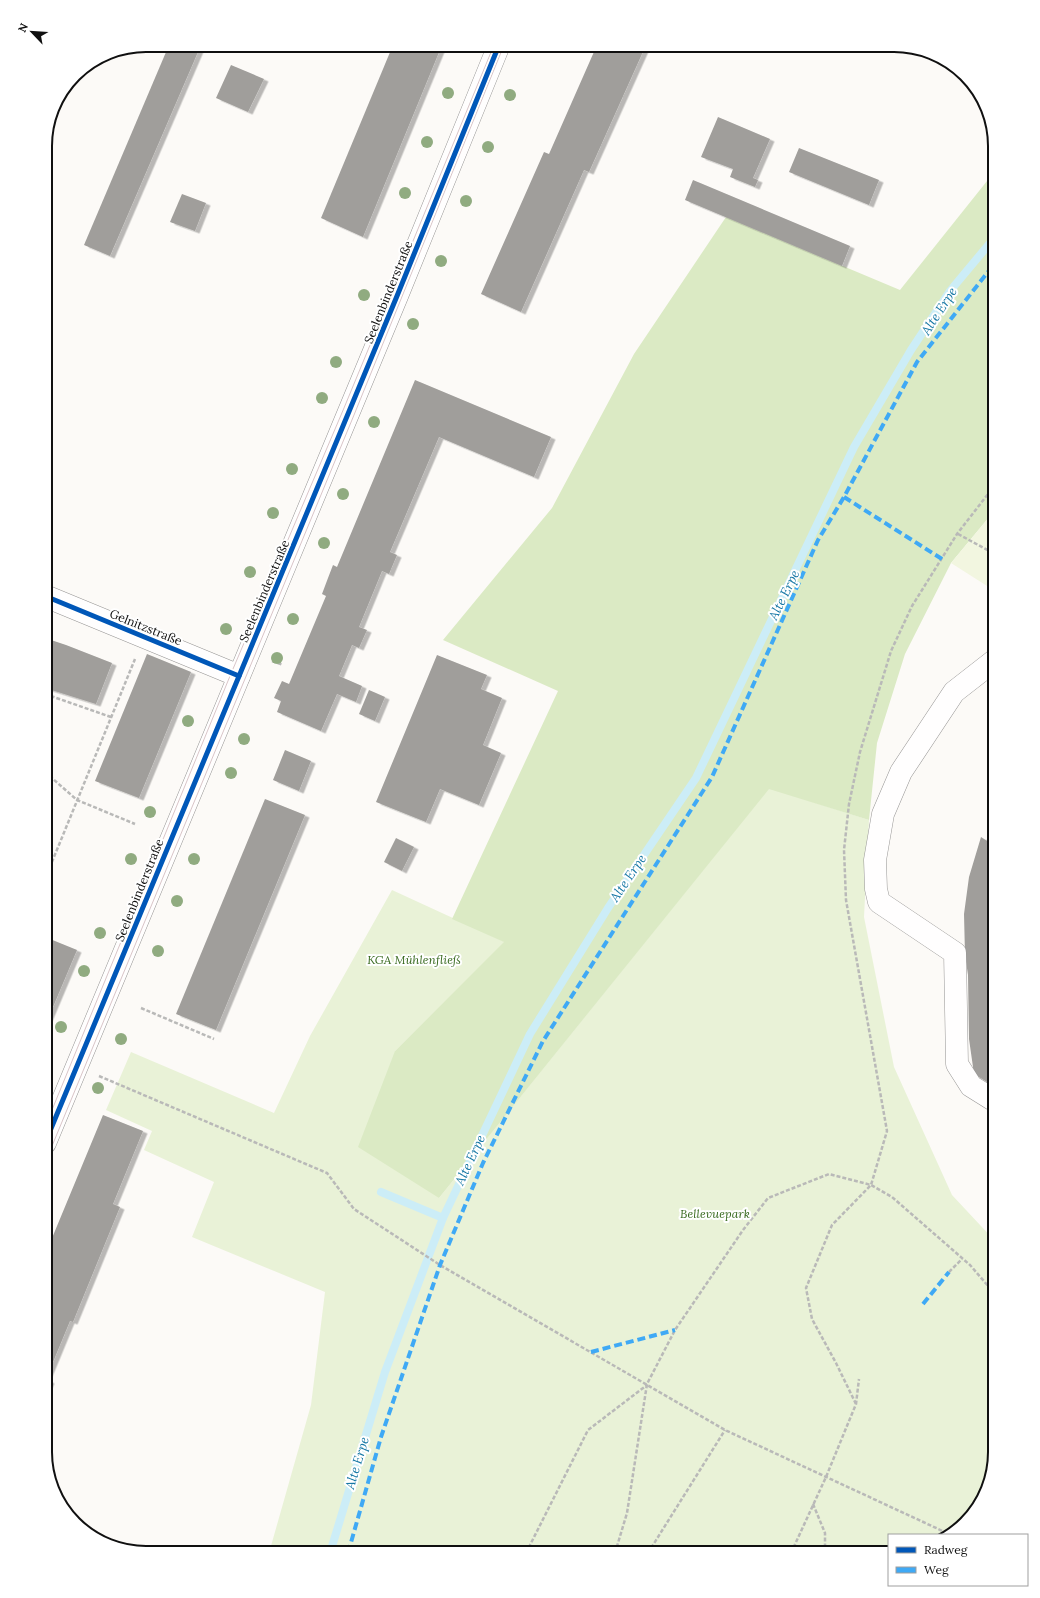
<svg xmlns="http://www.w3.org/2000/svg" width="1040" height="1598" font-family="Lora,serif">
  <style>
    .green { fill: #e9f2d7 }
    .forest { fill: #dbeac4 }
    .pitch { fill: #f2f6e0 }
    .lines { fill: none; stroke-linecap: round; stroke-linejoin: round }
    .stream { stroke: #ccedf7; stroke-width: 8 }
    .building { fill: #a09e9b; filter: url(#shadow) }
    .minor-casing { stroke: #969594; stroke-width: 23 }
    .path { stroke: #b9b9b8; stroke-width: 2.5; stroke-dasharray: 4 2; stroke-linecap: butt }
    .minor { stroke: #fffefe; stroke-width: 22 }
    .tram { stroke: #d9c5c8; stroke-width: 1 }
    .quiet { stroke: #3fa9f5; stroke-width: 4; stroke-dasharray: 8 4; stroke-linecap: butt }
    .cycleway-casing { stroke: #fff; stroke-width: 8 }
    .cycleway { stroke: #0057b8; stroke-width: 5 }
    .tree { fill: #90ab80 }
    .labels { text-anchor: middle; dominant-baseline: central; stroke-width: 4; stroke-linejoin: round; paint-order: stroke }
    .street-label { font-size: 12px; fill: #101010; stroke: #fff }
    .park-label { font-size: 12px; font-style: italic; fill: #386a1f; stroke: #fff }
    .water-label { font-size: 13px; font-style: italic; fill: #1778a5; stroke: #fff }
    .rim { fill: none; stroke: #101010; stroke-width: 2 }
  </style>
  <defs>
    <filter id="shadow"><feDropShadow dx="4.5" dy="2.5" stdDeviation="0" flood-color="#0004"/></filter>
  </defs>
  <rect width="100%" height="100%" fill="#fcfaf7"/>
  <!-- green -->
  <path class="green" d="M769,788L869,820L864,917L894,1067L952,1195L995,1241V1453L978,1508L948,1535H889V1553H269L311,1405L325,1292L192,1237L214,1182L144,1150L152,1131L106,1110L131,1052L274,1113L310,1036L392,890L505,942L395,1051L439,1198Z"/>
  <!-- forest -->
  <path class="forest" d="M995,171V510L951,563L905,654L877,743L869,820L769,789L439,1198L358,1147L395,1051L504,942L452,919L558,691L443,640L552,508L634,354L726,217L900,290Z"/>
  <!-- pitch -->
  <path class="pitch" d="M995,510V591L951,563Z"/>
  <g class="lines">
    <!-- stream -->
    <g class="stream">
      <path d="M381,1192L443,1218"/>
      <path d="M330,1553L385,1372L443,1218L530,1034L608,908L696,778L854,447L911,350L950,291L995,237"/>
    </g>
  </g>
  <!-- building -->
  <g class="building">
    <path d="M169,45H201L110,256L84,245Z"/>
    <path d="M393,45H442L363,237L321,218Z"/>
    <path d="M597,45H646L589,172L584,170L521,312L481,294L544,152L549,154Z"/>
    <path d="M231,65L264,79L248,112L216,98Z"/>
    <path d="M718,117L770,139L753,178L758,180L755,187L730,177L733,169L701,157Z"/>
    <path d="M799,148L879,180L869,205L789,172Z"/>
    <path d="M693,180L850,246L842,266L685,200Z"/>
    <path d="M182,194L206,203L195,231L170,222Z"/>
    <path d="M415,380L551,437L534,477L439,437L390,552L397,555L389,574L382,571L359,627L367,630L359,648L352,645L339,676L362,686L356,702L337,694L321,731L277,712L281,701L274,698L282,681L289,684L326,596L322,594L328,578L333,565L337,567Z"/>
    <path d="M45,638L66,645L112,663L96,704L45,688Z"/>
    <path d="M147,654L191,672L139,798L95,781Z"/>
    <path d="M437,655L487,675L481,689L502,698L483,745L501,753L479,805L440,789L426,822L376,802Z"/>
    <path d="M369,690L385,697L375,721L359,714Z"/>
    <path d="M285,750L311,761L299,791L273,780Z"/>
    <path d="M265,799L305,815L216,1030L176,1014Z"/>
    <path d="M981,837L995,846V1087L974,1074L969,1039L968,975L965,955L964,914L969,877Z"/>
    <path d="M396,838L414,847L402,871L384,862Z"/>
    <path d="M45,937L77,950L45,1026Z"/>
    <path d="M103,1115L143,1131L113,1204L120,1207L73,1322L70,1321L46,1379L50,1381L45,1393V1255Z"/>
  </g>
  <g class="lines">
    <!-- minor casing -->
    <g class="minor-casing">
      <g id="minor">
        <path d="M45,596L239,676"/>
        <path d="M995,1101L971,1086L957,1064L955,953L879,902L876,889L875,860L883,814L901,772L954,692L995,660"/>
        <path d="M45,1143L397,296L499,45"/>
      </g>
    </g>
    <!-- path -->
    <g class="path">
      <path d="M958,534L993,553L995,551"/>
      <path d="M272,661L283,665"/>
      <path d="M45,694L111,717"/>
      <path d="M45,772L77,800L135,824"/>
      <path d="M45,879L135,659"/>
      <path d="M141,1008L214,1039"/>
      <path d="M99,1076L327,1173L354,1209L440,1265L725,1430L949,1534"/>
      <path d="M949,1272L962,1259"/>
      <path d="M856,1404L836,1363L812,1319L806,1288L832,1225L871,1185L887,1131L846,900L844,850L849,804L860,752L891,651L912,606L957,534L995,485"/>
      <path d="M813,1504L825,1533V1553"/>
      <path d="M526,1553L588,1430L647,1385"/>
      <path d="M615,1553L627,1513L647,1384L675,1330L743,1230L768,1198L829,1174L871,1185L892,1197L970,1265L995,1294"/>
      <path d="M648,1553L725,1430"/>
      <path d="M791,1553L826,1477L856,1404L859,1379"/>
    </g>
    <!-- minor -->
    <use href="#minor" class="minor"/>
    <!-- tram -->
    <g class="tram">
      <path d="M45,1127L230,676L344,408L494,45"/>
      <path d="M45,1163L354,415L504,45"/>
    </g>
    <!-- quiet -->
    <g class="quiet">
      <path d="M844,497L942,559"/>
      <path d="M923,1304L949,1272"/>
      <path d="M591,1352L675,1330"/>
      <path d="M348,1553L381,1437L440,1265L483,1163L543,1041L712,777L818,540L844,497L917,362L995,263"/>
    </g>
    <!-- cycleway casing -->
    <g class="cycleway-casing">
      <g id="cycleway">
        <path d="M45,596L239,676"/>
        <path d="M45,1143L397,296L499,45"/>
      </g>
    </g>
    <!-- cycleway -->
    <use href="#cycleway" class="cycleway"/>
  </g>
  <!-- trees -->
  <g class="tree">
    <circle cx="448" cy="93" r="6"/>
    <circle cx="510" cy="95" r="6"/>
    <circle cx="427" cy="142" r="6"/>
    <circle cx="488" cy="147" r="6"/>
    <circle cx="405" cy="193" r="6"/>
    <circle cx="466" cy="201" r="6"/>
    <circle cx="441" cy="261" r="6"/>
    <circle cx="364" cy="295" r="6"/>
    <circle cx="413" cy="324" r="6"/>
    <circle cx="336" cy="362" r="6"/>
    <circle cx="322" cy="398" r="6"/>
    <circle cx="374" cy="422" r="6"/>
    <circle cx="292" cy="469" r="6"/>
    <circle cx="343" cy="494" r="6"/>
    <circle cx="273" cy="513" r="6"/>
    <circle cx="324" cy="543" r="6"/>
    <circle cx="250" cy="572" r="6"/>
    <circle cx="293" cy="619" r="6"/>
    <circle cx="226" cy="629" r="6"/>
    <circle cx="277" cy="658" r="6"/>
    <circle cx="188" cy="721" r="6"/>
    <circle cx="244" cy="739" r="6"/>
    <circle cx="231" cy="773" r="6"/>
    <circle cx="150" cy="812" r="6"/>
    <circle cx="131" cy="859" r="6"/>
    <circle cx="194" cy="859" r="6"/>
    <circle cx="177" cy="901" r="6"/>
    <circle cx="100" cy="933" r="6"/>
    <circle cx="158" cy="951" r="6"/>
    <circle cx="84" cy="971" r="6"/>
    <circle cx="61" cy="1027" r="6"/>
    <circle cx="121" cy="1039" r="6"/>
    <circle cx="98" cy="1088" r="6"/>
  </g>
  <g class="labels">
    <!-- street labels -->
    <g class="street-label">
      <text transform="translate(388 292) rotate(-68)">Seelenbinderstraße</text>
      <text transform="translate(264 591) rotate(-67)">Seelenbinderstraße</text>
      <text transform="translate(146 627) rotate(22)">Gelnitzstraße</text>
      <text transform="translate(139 890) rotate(-68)">Seelenbinderstraße</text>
    </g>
    <!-- park labels -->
    <g class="park-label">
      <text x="414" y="959">KGA Mühlenfließ</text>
      <text x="715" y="1213">Bellevuepark</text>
    </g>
    <!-- water labels -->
    <g class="water-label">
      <text transform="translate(939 311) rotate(-57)">Alte Erpe</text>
      <text transform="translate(784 595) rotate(-64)">Alte Erpe</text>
      <text transform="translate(628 878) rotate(-56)">Alte Erpe</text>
      <text transform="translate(470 1160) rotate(-65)">Alte Erpe</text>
      <text transform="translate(357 1463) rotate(-73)">Alte Erpe</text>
    </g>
  </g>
  <!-- crop -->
  <path d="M0 0H1040V1598H0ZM146 52H894A94 94 0 0 1 988 146V1452A94 94 0 0 1 894 1546H146A94 94 0 0 1 52 1452V146A94 94 0 0 1 146 52Z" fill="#fff" fill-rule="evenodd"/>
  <path class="rim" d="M146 52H894A94 94 0 0 1 988 146V1452A94 94 0 0 1 894 1546H146A94 94 0 0 1 52 1452V146A94 94 0 0 1 146 52Z"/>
  <!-- legend -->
  <rect x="888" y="1534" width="140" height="52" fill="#ffffff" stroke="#9f9f9f"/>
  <rect x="896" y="1547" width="20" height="6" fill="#0057b8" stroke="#9f9f9f"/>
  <text x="924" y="1554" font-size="12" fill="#101010">Radweg</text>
  <rect x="896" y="1567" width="20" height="6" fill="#3fa9f5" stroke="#9f9f9f"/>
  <text x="924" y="1574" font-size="12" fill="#101010">Weg</text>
  <!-- north arrow -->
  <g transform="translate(32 32) rotate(295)" stroke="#ffffff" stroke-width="3" paint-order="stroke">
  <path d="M0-3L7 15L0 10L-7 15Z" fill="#101010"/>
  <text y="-6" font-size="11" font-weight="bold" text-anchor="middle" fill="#101010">N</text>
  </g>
</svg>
